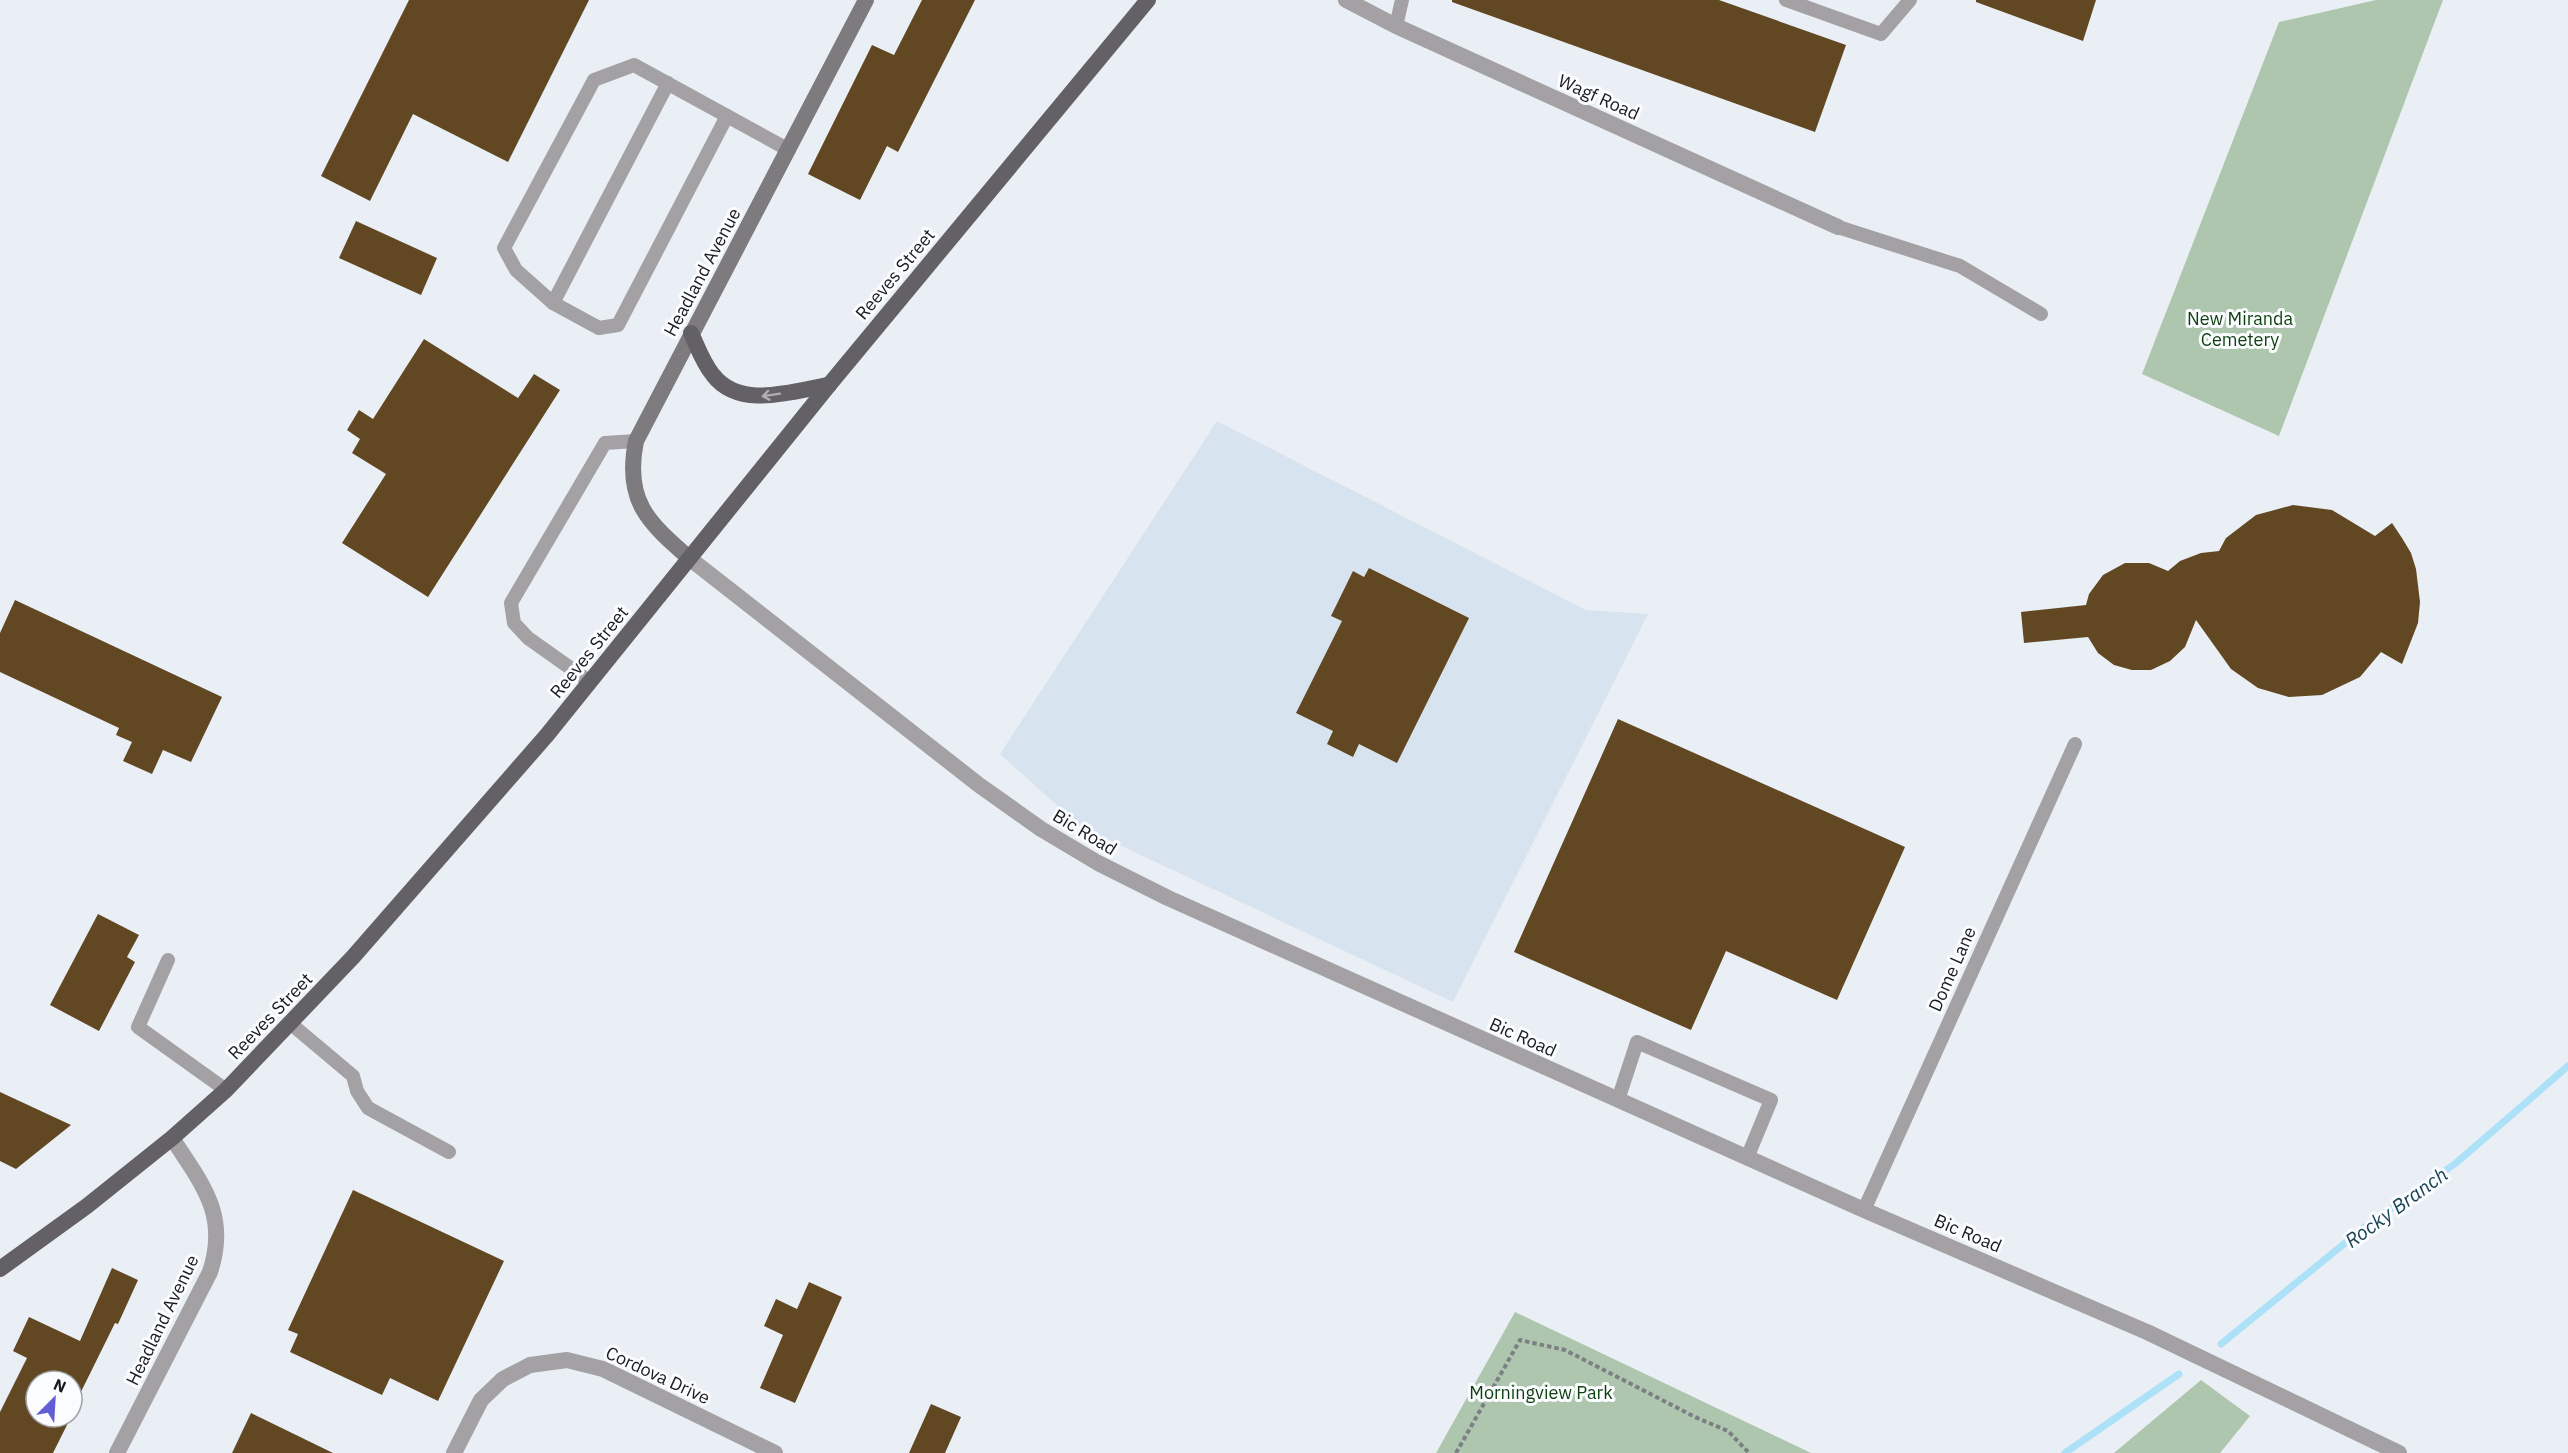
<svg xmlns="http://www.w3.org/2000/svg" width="2568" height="1453" font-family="'IBM Plex Sans',sans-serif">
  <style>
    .built { fill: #d7e3ee }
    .green { fill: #aec6ad }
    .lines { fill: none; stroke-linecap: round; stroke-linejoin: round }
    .stream { stroke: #ace1f8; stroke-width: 7 }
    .building { fill: #614823 }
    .path { stroke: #7c8084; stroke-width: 4; stroke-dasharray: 4.5 3; stroke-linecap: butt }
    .service { stroke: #a3a1a4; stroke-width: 14 }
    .minor { stroke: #a3a1a4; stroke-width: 16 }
    .secondary { stroke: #7e7b7f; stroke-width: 16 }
    .primary { stroke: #646166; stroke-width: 16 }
    .oneway { stroke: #afaeb2 }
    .labels { text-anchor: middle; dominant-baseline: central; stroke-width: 6; stroke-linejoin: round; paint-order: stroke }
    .street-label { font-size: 18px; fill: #191b1d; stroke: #fafcff }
    .park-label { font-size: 18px; fill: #0d3f0e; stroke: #fafcff }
    .water-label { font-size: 20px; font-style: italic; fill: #164253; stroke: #fafcff }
  </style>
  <rect width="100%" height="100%" fill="#eaeff5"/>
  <!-- built -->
  <path class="built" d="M1217,421L1586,610L1648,614L1453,1002L1081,827L1000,754Z"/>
  <!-- green -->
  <g class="green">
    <path d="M2376,0H2443L2279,436L2142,374L2279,22Z"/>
    <path d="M1515,1312L1811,1453H1436Z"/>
    <path d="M2201,1380L2250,1416L2220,1453H2114Z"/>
  </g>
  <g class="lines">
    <!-- stream -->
    <g class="stream">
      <path d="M2221,1344L2366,1226L2456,1163L2568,1066"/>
      <path d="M2065,1453L2179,1374"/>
    </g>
  </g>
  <!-- building -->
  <g class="building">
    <path d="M409,0H589L508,162L413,114L370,201L321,176Z"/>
    <path d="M922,0H975L898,152L887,146L860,200L808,174L872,45L894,55Z"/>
    <path d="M1452,0H1719L1846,45L1815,132L1452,2Z"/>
    <path d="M1976,0H2096L2083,41L1976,2Z"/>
    <path d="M356,221L437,258L421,295L339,258Z"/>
    <path d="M424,339L518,398L534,374L560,390L428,597L342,543L386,474L352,453L360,439L347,430L359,410L373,419Z"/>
    <path d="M2293,505L2332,510L2375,536L2392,523L2402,538L2411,553L2416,569L2420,602L2418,623L2402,664L2381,652L2360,677L2322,695L2289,697L2258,688L2231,669L2196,620L2185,647L2170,661L2151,670H2132L2114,665L2098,653L2088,637L2024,643L2021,612L2086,605L2089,594L2103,575L2125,563H2149L2168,571L2180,561L2201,553L2219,551L2226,538L2256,515Z"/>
    <path d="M1369,568L1469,618L1397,763L1359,744L1353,757L1327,744L1333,731L1296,713L1342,621L1331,616L1353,571L1364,577Z"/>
    <path d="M15,600L222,697L191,762L163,750L152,774L123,761L132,742L116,735L119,728L0,672V633Z"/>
    <path d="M1618,719L1905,847L1837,1000L1726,951L1691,1030L1514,952Z"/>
    <path d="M98,914L139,935L127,957L135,962L99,1031L50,1005Z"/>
    <path d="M0,1092L71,1125L16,1169L0,1161Z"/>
    <path d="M353,1190L504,1261L438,1401L390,1378L382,1395L290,1352L298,1334L288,1330Z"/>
    <path d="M112,1268L138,1280L118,1324L115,1323L72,1410V1381H36V1417H71L53,1453H0V1412L27,1358L13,1351L29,1317L80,1341Z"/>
    <path d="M809,1282L842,1297L795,1403L760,1388L783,1335L764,1326L776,1299L797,1309Z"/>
    <path d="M931,1404L961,1417L945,1453H909Z"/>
    <path d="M251,1413L333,1453H232Z"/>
  </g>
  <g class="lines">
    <!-- path -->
    <path class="path" d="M1456,1453L1520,1340L1565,1350L1695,1417L1728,1431L1749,1453"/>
    <!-- service -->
    <g class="service">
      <path d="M1786,0L1881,34L1910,0"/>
      <path d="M1396,26L1402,0"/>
      <path d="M668,83L553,303L516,270L504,248L594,80L634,65L789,150"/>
      <path d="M1838,227L1960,266L2041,314"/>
      <path d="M553,303L599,328L618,325L727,116"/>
      <path d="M590,682L528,638L514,623L511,603L605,443L636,441"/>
      <path d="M168,960L138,1027L226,1090"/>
      <path d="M290,1023L353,1076L357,1091L368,1108L449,1152"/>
      <path d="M1618,1100L1637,1042L1771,1100L1747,1158"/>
      <path d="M1864,1210L2075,744"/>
    </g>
    <!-- minor -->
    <g class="minor">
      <path d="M1346,0L1396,26L1838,227"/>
      <path d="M689,558L979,785L1041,829L1098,863L1168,898L1864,1210L2147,1332L2399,1453"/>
      <path d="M117,1453L210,1272C229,1215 202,1184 172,1138"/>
      <path d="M454,1453L481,1400L503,1379L530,1365L567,1360L603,1369L775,1453"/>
    </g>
    <!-- secondary -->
    <path class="secondary" d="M689,558C648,522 624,501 636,441L866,0"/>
    <!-- primary -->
    <g class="primary">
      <path d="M691,333C698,348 703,363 713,375C740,410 793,391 829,385"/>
      <path d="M0,1269L87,1206L172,1138L226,1090L353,957L547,735L829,385L1148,0"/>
    </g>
  </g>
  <!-- one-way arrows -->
  <defs><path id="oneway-shaft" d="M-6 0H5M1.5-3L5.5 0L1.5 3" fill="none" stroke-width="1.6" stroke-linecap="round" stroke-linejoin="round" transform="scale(1.5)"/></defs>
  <use class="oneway" href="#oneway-shaft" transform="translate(771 395) rotate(171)"/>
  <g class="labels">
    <!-- street labels -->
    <g class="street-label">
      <text transform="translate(1599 97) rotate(24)">Wagf Road</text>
      <text transform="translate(702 272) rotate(-62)">Headland Avenue</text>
      <text transform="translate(895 274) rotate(-50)">Reeves Street</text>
      <text transform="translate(589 652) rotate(-51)">Reeves Street</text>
      <text transform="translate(1085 832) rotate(31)">Bic Road</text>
      <text transform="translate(1952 969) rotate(-66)">Dome Lane</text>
      <text transform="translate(270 1016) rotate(-46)">Reeves Street</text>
      <text transform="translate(1523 1037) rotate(24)">Bic Road</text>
      <text transform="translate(1968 1233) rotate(23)">Bic Road</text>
      <text transform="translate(162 1320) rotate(-64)">Headland Avenue</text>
      <text transform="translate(658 1375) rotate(25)">Cordova Drive</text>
    </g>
    <!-- park labels -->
    <g class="park-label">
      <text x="2240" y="318">New Miranda<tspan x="2240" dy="21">Cemetery</tspan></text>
      <text x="1541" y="1392">Morningview Park</text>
    </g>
    <!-- water labels -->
    <g class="water-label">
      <text transform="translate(2396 1207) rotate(-36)">Rocky Branch</text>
    </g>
  </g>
  <!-- north arrow -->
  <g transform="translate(54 1399) rotate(24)"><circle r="28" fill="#fafcff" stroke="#a0a2a5" stroke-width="1.5"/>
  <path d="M0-4.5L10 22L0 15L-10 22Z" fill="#615dd5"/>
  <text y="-9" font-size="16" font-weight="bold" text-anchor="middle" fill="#191b1d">N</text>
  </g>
</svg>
